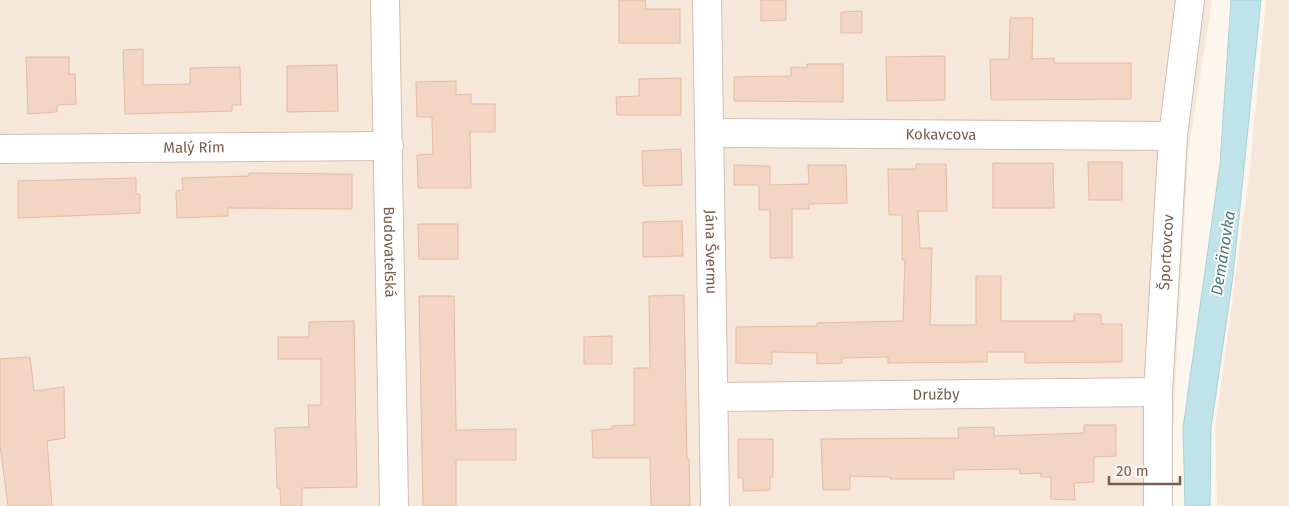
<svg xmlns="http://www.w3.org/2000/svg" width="1289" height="506" font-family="'Fira Sans',sans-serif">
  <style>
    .residential { fill: #f5e8da }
    .water { fill: #bfe3e8; stroke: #a5d3da }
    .building { fill: #f3d5c3; stroke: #e6bba3 }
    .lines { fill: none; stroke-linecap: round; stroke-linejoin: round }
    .minor-casing { stroke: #d1beb0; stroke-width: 30 }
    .minor { stroke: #fff; stroke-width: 28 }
    .labels { text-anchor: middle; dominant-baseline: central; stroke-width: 4; stroke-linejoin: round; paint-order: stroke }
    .street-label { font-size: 15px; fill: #7a5c4d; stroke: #fffaf3 }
    .water-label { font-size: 16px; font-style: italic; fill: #437c86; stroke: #fffaf3 }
  </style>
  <rect width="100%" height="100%" fill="#fdf6ec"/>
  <!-- residential -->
  <g class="residential">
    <path d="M0,0H1212L1188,155L1171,464V506H0Z"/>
    <path d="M1266,0H1289V506H1217L1215,429L1250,168Z"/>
  </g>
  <!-- water -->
  <path class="water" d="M1231,0H1261L1233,276L1211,428L1210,506H1185L1183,428L1220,164Z"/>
  <!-- building -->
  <g class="building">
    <path d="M619,0H645L646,9H680V43H619Z"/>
    <path d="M761,0H786V20L761,21Z"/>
    <path d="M862,11V33H841V12Z"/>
    <path d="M1010,18H1033L1032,59L1054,58V63H1131V99L991,100L990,59H1009Z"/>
    <path d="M143,49V85L190,84V68L240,67L241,105H232V111L125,114L123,50Z"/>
    <path d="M945,56V100L887,101L886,57Z"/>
    <path d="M26,57H69V74H75L76,104L57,105V112L28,114Z"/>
    <path d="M807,64H843V102L734,101V77L791,76V67L807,68Z"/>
    <path d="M337,65L338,111L287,112V66Z"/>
    <path d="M681,78V115H617L616,97L639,96V79Z"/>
    <path d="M456,81V95L471,94V104H495V132H470L471,188H418L417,155L433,154L432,117H417L416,82Z"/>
    <path d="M681,149L682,185L643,186L642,151Z"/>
    <path d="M1088,162H1122V200H1089Z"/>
    <path d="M993,163H1053L1054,208H993Z"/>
    <path d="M916,164H946L947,211H918L920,248H932L930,325H976V276H1001V321H1074V314H1101V324H1122V362L1025,363V352H987V362L888,363V357L842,358V363L817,364V353L772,352V364L736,363V327L817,326V323L903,321L905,260H902V215H889L888,169H916Z"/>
    <path d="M734,165L770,166V185L809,184L808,165H846L847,203L809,204V209H792V258H770V210H759V185H734Z"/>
    <path d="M249,173L352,174V209L228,208V216L177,218L176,191L183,190L182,178L249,176Z"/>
    <path d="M136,178V194H140V213L18,218V181Z"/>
    <path d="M682,221L683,256L643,257V222Z"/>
    <path d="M418,224H458V259H419Z"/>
    <path d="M684,295L687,459H689L690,506H651L650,458H593L592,430L612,429V426L634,425V368H650L649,296Z"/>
    <path d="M419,296H454L456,430L516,429V460H456V506H423Z"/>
    <path d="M354,321L357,487L302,488V506H281L280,488H277L275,428L309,427L308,405H321V359H278V337H309V322Z"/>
    <path d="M612,336V364H584V337Z"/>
    <path d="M30,357L34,391L64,387L65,438L47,441L52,506H8L0,445V359Z"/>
    <path d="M1084,425H1116V456L1094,457V482L1074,483L1075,500L1051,499V477H1041V473L1020,474V469L954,470V479H890V477L850,476V490H823L821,439L959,438L958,428L994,427V436L1084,433Z"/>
    <path d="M738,439H773V477H770V490L743,491V478H738Z"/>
  </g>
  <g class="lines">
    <!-- minor casing -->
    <g class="minor-casing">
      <g id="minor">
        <path id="s1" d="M385,0L394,506"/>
        <path id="s2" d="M707,0L715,506"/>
        <path id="s3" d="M709,133L1173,136"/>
        <path id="s4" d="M0,149L389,146"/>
        <path id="s5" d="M714,397L1158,392"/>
        <path id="s6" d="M1158,506V392L1173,136L1190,0"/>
      </g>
    </g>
    <!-- minor -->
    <use href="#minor" class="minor"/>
  </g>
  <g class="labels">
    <!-- street labels -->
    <g class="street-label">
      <text stroke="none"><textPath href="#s3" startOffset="232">Kokavcova</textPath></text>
      <text stroke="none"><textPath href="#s4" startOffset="194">Malý Rím</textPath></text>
      <text stroke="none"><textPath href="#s6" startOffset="254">Športovcov</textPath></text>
      <text stroke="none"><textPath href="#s1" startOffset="252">Budovateľská</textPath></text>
      <text stroke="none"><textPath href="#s2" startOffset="252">Jána Švermu</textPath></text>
      <text stroke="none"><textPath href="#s5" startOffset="222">Družby</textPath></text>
    </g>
    <!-- water labels -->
    <g class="water-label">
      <text transform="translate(1223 253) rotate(-81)">Demänovka</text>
    </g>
  </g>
  <!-- scale -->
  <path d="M1109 476v8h71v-8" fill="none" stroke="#7a5c4d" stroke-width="2.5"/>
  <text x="1116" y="476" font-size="15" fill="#7a5c4d" stroke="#fffaf3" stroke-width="4" paint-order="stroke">20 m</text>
</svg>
